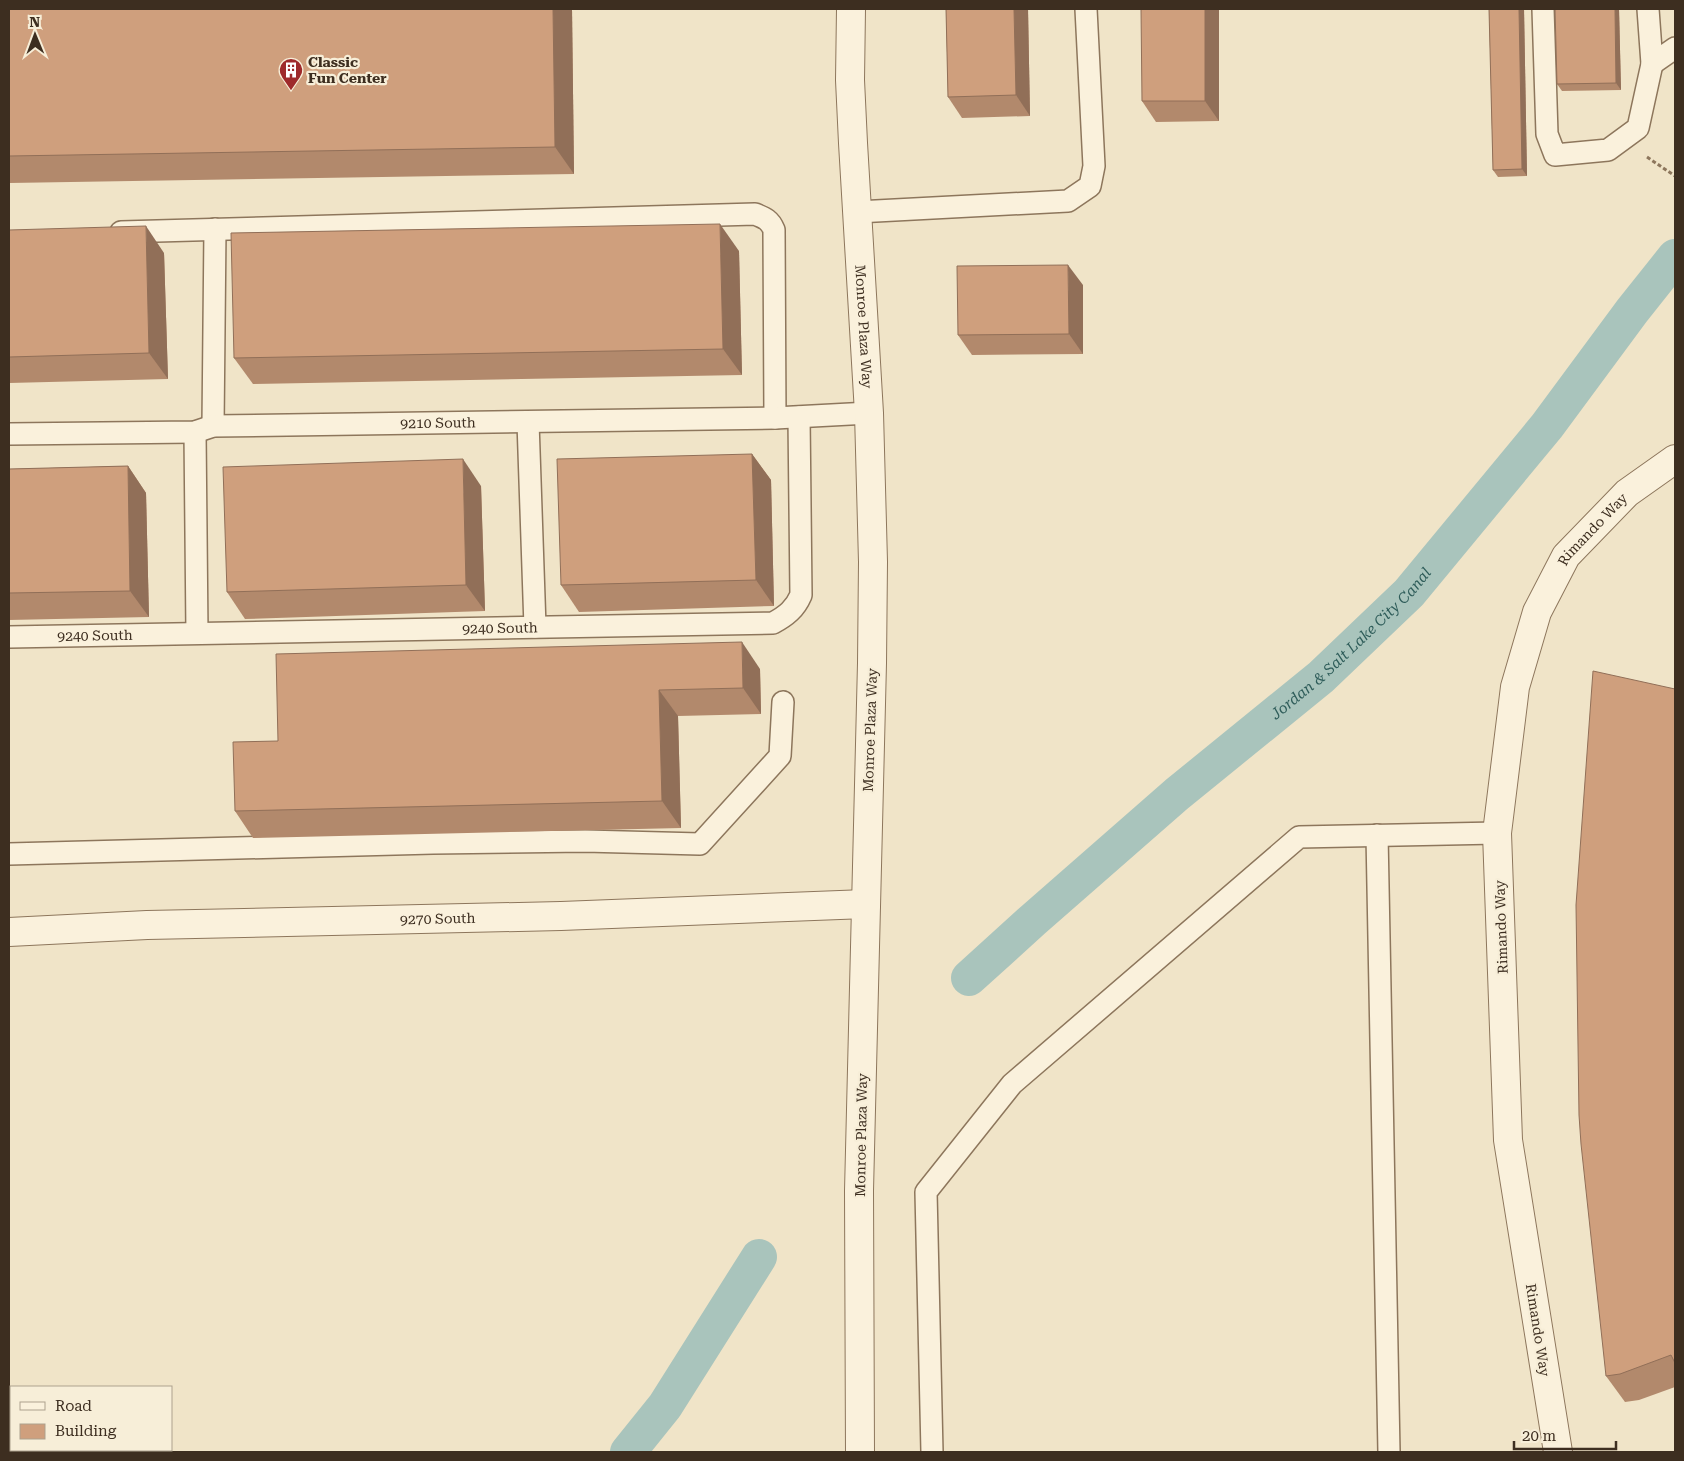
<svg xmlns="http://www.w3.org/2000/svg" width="1684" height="1461" font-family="'Roboto Serif',serif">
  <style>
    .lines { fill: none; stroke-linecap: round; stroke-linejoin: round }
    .canal { stroke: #a9c4bc; stroke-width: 36 }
    .lane-casing { stroke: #8d765c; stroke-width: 24 }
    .street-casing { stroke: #8d765c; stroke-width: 30 }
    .path { stroke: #8d765c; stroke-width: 3; stroke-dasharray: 4 2.5; stroke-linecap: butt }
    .lane { stroke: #faf1dc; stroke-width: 21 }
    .street { stroke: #faf1dc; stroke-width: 28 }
    .wall { fill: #b2896c }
    .shaded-wall { fill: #916f58 }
    .building { fill: #cf9f7d; stroke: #916f58 }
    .labels { text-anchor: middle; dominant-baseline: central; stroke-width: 4.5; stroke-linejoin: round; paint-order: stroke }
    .poi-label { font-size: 14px; font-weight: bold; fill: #3d2e20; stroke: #f7eed8; text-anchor: start }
    .street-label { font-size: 14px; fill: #3d2e20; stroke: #f7eed8 }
    .water-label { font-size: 15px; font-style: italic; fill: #2f5d5a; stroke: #f7eed8 }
  </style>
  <rect width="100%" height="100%" fill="#f0e4c8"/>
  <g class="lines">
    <!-- canal -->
    <g class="canal">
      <path id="s1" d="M969,978L1033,920L1177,794L1321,677L1409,593L1547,426L1632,311L1675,257"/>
      <path d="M628,1452L665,1406L759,1257"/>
    </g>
    <!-- lane casing -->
    <g class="lane-casing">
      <g id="lane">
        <path d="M1543,9L1547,134L1555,155L1608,150L1638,128L1652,64L1648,9"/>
        <path d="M1652,64L1675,48"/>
        <path d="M857,212L1068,201L1090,186L1094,166L1086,9"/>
        <path d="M121,232L755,214C765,218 770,220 774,230L775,418"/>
        <path d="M528,422L535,627"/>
        <path d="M213,426L215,229"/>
        <path d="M195,432L197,633"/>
        <path id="s2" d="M9,434L195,432L213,426L775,418L869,413"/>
        <path id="s3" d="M9,637L773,623C786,616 795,609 801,595L799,417"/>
        <path d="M1377,835L1389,1452"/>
        <path d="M9,854L433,843L585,841L700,844L780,756L783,702"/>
        <path d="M932,1452L926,1192L1012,1084L1299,837L1497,833"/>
      </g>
    </g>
    <!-- street casing -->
    <g class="street-casing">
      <g id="street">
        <path id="s4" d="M851,9L850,80L853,143L869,413L873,562L872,663L859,1191L860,1452"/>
        <path id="s5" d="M9,932L147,925L561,916L866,904"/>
        <path id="s6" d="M1558,1452L1508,1140L1497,833L1515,687L1537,612L1566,556L1627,493L1675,459"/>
      </g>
    </g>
    <!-- path -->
    <path class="path" d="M1647,157L1675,176"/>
    <!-- lane -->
    <use href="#lane" class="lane"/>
    <!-- street -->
    <use href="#street" class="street"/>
  </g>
  <!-- wall -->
  <g class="wall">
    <path d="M9,9H572L574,174L9,183Z"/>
    <path d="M946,9H1028L1030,116L962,118L948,97Z"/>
    <path d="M1489,9H1524L1527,176L1498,177L1493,170Z"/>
    <path d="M1619,9L1621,90L1562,91L1557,84Z"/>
    <path d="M1219,10V121L1156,122L1142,101Z"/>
    <path d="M9,230L164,253L168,379L9,383Z"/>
    <path d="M739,251L742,375L253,384L234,358Z"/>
    <path d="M1083,285V354L972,355L958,335Z"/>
    <path d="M752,454L771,480L774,606L579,612L561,585Z"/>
    <path d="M128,466L146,493L149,617L9,620V469Z"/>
    <path d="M481,486L485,611L245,619L227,592Z"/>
    <path d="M760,669L761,714L678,716L681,828L253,838L235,811L278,741Z"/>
    <path d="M1675,689V1387L1639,1400L1625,1402L1606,1376Z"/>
  </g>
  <!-- shaded-wall -->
  <g class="shaded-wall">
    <path d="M553,9H572L574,174L555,147Z"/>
    <path d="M1014,9H1028L1030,116L1016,95Z"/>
    <path d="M1205,9H1218L1219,10V121L1205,101Z"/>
    <path d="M1519,9H1524L1527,176L1522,169Z"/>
    <path d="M1615,9H1619L1621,90L1616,83Z"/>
    <path d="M720,224L739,251L742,375L723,349Z"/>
    <path d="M146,226L164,253L168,379L149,353Z"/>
    <path d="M1068,265L1083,285V354L1069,334Z"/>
    <path d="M752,454L771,480L774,606L756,580Z"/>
    <path d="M463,459L481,486L485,611L466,585Z"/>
    <path d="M128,466L146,493L149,617L130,591Z"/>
    <path d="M742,642L760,669L761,714L743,688Z"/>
    <path d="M659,690L678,716L681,828L662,801Z"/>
  </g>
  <!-- building -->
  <g class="building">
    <path d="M9,9H553L555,147L9,156Z"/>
    <path d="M946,9H1014L1016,95L948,97Z"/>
    <path d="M1141,9H1205V101H1142Z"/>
    <path d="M1489,9H1519L1522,169L1493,170Z"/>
    <path d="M1555,9H1615L1616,83L1557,84Z"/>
    <path d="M720,224L723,349L234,358L231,233Z"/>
    <path d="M146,226L149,353L9,357V230Z"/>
    <path d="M1068,265L1069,334L958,335L957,266Z"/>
    <path d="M752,454L756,580L561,585L557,459Z"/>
    <path d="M463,459L466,585L227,592L223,467Z"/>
    <path d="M128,466L130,591L9,593V469Z"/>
    <path d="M742,642L743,688L659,690L662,801L235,811L233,742L278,741L276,654Z"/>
    <path d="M1593,671L1675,689V1363L1671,1355L1620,1374L1606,1376L1581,1144L1579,1115L1576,905Z"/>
  </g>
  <!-- icons -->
  <defs>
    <g id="building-pin" transform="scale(1.25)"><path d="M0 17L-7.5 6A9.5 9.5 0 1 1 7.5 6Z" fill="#9e2a2b" stroke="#f7eed8"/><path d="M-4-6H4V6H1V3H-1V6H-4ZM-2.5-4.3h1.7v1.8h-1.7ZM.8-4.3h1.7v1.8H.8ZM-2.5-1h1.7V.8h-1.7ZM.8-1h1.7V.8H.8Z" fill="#fff"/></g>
  </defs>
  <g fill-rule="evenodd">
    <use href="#building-pin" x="291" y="70"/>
  </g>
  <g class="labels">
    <!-- poi labels -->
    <g class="poi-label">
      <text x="308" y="62">Classic<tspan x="308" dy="16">Fun Center</tspan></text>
    </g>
    <!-- street labels -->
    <g class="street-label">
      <text stroke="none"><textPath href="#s4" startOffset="318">Monroe Plaza Way</textPath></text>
      <text stroke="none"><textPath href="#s2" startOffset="430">9210 South</textPath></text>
      <text stroke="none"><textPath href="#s6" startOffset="949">Rimando Way</textPath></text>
      <text stroke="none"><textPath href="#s3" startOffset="491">9240 South</textPath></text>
      <text stroke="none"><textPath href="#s3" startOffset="86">9240 South</textPath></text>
      <text transform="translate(870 730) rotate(-88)">Monroe Plaza Way</text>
      <text stroke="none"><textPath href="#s5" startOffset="429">9270 South</textPath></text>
      <text transform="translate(1501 927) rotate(-92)">Rimando Way</text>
      <text transform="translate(861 1135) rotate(-89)">Monroe Plaza Way</text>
      <text transform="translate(1538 1330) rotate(81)">Rimando Way</text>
    </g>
    <!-- water labels -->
    <g class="water-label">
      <text stroke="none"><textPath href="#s1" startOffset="508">Jordan &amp; Salt Lake City Canal</textPath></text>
    </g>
  </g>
  <!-- border -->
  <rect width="1684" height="1461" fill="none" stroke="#3d2e20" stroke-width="20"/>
  <!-- legend -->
  <rect x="10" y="1386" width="162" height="65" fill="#f7eed8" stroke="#ada18e"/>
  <rect x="20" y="1402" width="25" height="8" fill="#faf1dc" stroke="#ada18e"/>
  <text x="55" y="1411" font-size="15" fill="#3d2e20">Road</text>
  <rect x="20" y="1424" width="25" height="15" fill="#cf9f7d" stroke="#ada18e"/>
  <text x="55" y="1436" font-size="15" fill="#3d2e20">Building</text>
  <!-- north arrow -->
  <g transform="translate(35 35) rotate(359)" stroke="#f7eed8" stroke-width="4" paint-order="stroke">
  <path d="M0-4L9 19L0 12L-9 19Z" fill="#3d2e20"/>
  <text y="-8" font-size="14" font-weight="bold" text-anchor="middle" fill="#3d2e20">N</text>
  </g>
  <!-- scale -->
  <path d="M1514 1441v8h102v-8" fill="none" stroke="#3d2e20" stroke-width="2.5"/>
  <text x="1522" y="1441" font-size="15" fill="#3d2e20" stroke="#f7eed8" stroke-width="4" paint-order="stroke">20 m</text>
</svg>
